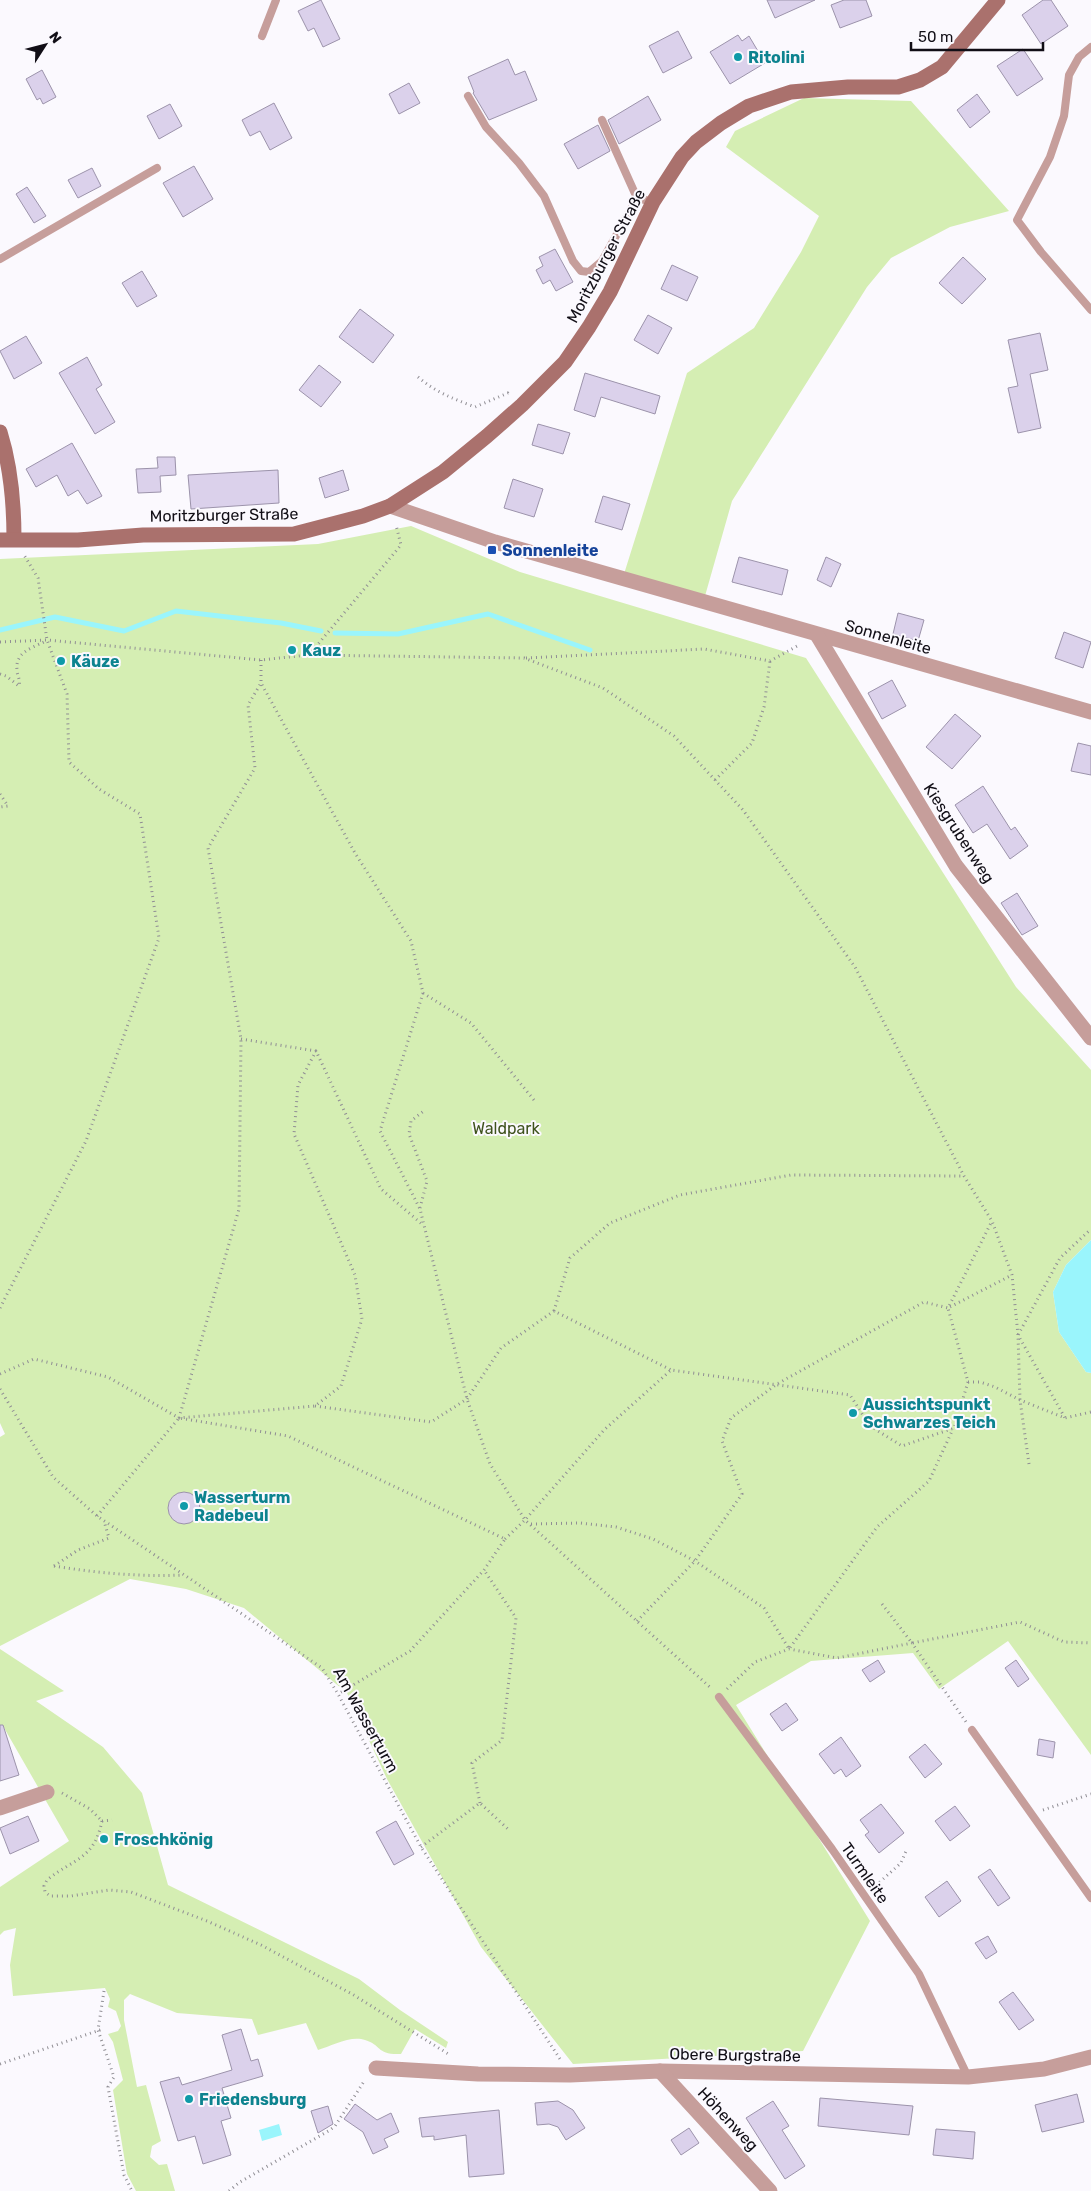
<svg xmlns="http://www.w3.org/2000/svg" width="1091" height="2191" font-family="Rubik,sans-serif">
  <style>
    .green { fill: #d5eeb3 }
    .water { fill: #9af5fc }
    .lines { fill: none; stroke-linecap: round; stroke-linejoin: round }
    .stream { stroke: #9af5fc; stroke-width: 5 }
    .building { fill: #dbd1eb; stroke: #9c93ab }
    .path { stroke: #908e94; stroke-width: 3; stroke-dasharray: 1 4; stroke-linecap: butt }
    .lane { stroke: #c69e9b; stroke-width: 8 }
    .street { stroke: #c69e9b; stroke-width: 15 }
    .secondary { stroke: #aa716d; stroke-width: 15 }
    .culture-dot { fill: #0f9aa8; stroke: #fbf9fe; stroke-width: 2 }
    .transit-dot { fill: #1a4fb4; stroke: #fbf9fe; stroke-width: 2 }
    .labels { text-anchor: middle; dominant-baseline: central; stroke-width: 4; stroke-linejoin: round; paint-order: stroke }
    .culture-label { font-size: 16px; font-weight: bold; fill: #0d838f; stroke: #fbf9fe; text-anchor: start }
    .street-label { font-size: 16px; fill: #110e16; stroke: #fbf9fe }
    .transit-label { font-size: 16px; font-weight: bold; fill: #164399; stroke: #fbf9fe; text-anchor: start }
    .park-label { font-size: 16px; fill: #3f531d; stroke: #fbf9fe }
  </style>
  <rect width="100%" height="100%" fill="#fbf9fe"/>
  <!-- green -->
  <g class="green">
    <path d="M804,98L911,101L1009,211L950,227L891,258L867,287L732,501L705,596L624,574L687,373L754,328L801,252L819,216L726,147L735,131Z"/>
    <path d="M411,526L520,572L806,658L1016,987L1091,1070V1240L1066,1265L1053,1292L1059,1332L1086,1372L1091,1373V1755L1008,1641L939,1689L913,1653L811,1661L736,1705L870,1921L803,2051L573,2064L481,1947L387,1779L347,1693L244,1608L186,1589L130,1579L0,1646V1437L5,1434L0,1423V559L318,544Z"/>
    <path d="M0,1649L64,1691L36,1701L103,1747L142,1793L168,1885L359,1979L400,2010L448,2042L446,2048L415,2029L401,2054C376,2055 382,2045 365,2040C351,2035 331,2046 318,2050L306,2023L258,2035L252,2019L177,2013L130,1994L124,2000V2020L137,2087L146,2085L161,2141L152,2146L150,2157L159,2165L167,2164L175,2191H136L127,2174L113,2090L123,2080L113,2042L108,2034L118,2031L121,2026L116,2011L108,2007L110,1999L105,1988L13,1996L10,1965L16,1928L4,1931L0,1935V1887L69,1841L3,1726L0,1727Z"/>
  </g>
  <!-- water -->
  <g class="water">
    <path d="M1091,1240V1373L1086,1372L1059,1332L1053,1292L1066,1265Z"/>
    <path d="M279,2124L282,2135L262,2141L259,2130Z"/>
  </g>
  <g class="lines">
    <!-- stream -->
    <g class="stream">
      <path d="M0,630L55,617L124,631L176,611L281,623L321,631"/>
      <path d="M335,633L398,634L488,614L590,650"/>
    </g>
  </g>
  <!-- building -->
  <g class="building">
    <path d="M321,0L340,39L323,47L314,28L308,31L298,11Z"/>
    <path d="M767,0H815L775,18Z"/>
    <path d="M844,0H866L872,16L840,28L831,5Z"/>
    <path d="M1043,0H1051L1068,26L1041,44L1022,15Z"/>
    <path d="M678,31L692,58L663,73L649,46Z"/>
    <path d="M738,35L742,41L749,36L765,63L730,84L710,52Z"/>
    <path d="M1023,49L1043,79L1017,96L997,66Z"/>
    <path d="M508,59L515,75L525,71L537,100L489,120L473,93L474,92L468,77Z"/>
    <path d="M42,70L56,97L43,104L40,98L37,100L26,79Z"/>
    <path d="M409,83L420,103L399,114L389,94Z"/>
    <path d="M977,94L990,112L970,128L957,110Z"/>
    <path d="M648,96L661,120L619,144L608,120Z"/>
    <path d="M274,103L292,138L270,150L260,131L250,136L242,120Z"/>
    <path d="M170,104L182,126L159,139L147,116Z"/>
    <path d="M598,125L610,151L578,169L564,144Z"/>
    <path d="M194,166L213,199L183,217L163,183Z"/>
    <path d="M92,168L101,186L78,198L68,180Z"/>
    <path d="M27,187L46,216L34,223L16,194Z"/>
    <path d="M555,249L573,282L556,291L550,280L543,284L536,270L543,266L539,257Z"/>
    <path d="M963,257L986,279L962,304L939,283Z"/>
    <path d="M672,265L698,277L687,301L661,289Z"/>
    <path d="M142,271L157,296L137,307L122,283Z"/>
    <path d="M360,309L394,335L373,363L339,337Z"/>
    <path d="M648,315L672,328L658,354L634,340Z"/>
    <path d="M1040,333L1048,370L1030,374L1041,428L1018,433L1008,388L1018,386L1008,340Z"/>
    <path d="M26,336L42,363L14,379L0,351Z"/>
    <path d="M87,357L102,385L96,389L115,422L95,434L59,373Z"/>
    <path d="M319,365L341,382L321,407L299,390Z"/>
    <path d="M585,373L660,396L655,414L601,397L595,417L574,410Z"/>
    <path d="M538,424L570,433L563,454L532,445Z"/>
    <path d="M72,443L102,496L87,504L78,490L68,496L57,475L36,487L26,469Z"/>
    <path d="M157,457H175L176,475L160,476L161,492L138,493L136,469L158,468Z"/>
    <path d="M278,470L279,503L191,509L188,475Z"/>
    <path d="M343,470L349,490L325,498L319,478Z"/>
    <path d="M513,479L543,489L534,517L504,508Z"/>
    <path d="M603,496L630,504L622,530L595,522Z"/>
    <path d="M739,557L788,570L782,595L732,582Z"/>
    <path d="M826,557L841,564L831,587L817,580Z"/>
    <path d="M898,613L924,620L918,641L893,634Z"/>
    <path d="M1064,632L1091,642L1083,668L1055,658Z"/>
    <path d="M892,680L906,706L882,719L868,693Z"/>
    <path d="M955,714L981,736L952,769L926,747Z"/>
    <path d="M1078,743L1091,746V775L1071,771Z"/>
    <path d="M983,786L1011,830L1015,827L1028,846L1010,859L987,824L973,833L955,805Z"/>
    <path d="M1017,893L1038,926L1022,935L1001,903Z"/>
    <circle cx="184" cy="1508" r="16"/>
    <path d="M878,1660L885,1672L870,1682L862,1670Z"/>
    <path d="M1016,1660L1029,1679L1018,1687L1005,1668Z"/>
    <path d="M786,1703L798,1720L782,1731L770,1714Z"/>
    <path d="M0,1725H3L19,1775L0,1781Z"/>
    <path d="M841,1737L861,1766L846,1777L841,1769L834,1774L819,1754Z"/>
    <path d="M1039,1739L1055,1742L1053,1758L1037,1755Z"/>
    <path d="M925,1744L942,1764L925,1778L909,1757Z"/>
    <path d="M881,1804L904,1833L879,1853L865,1835L869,1832L860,1820Z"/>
    <path d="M955,1806L970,1826L950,1841L935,1821Z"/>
    <path d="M28,1816L39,1841L10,1854L0,1828Z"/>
    <path d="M396,1821L414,1854L394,1865L376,1832Z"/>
    <path d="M990,1869L1010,1898L998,1906L978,1877Z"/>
    <path d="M947,1881L961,1901L939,1917L925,1897Z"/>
    <path d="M988,1936L997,1952L986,1959L975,1943Z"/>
    <path d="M1013,1992L1034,2020L1019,2030L999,2002Z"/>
    <path d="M241,2029L251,2061L258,2059L263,2076L222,2088L231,2118L221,2121L231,2155L203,2164L195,2136L178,2141L160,2082L179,2077L182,2085L232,2070L222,2035Z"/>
    <path d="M1077,2094L1084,2122L1042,2132L1035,2105Z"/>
    <path d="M820,2098L913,2106L909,2135L818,2126Z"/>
    <path d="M558,2101L573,2110L585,2128L566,2140L558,2127L549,2124L537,2125L535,2103Z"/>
    <path d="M773,2101L789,2126L782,2130L805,2166L785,2179L746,2118Z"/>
    <path d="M355,2104L377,2120L391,2113L399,2132L384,2139L388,2147L373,2154L363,2132L344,2119Z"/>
    <path d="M328,2106L333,2124L318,2133L311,2111Z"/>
    <path d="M499,2110L504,2174L469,2177L466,2135L434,2140V2136L422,2137L419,2118Z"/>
    <path d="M689,2128L699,2143L681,2155L671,2140Z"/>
    <path d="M936,2129L975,2132L973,2159L933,2155Z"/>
  </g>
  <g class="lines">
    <!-- path -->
    <g class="path">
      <path d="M418,377C435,392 454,399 475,407L508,393L510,395"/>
      <path d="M0,642L47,640L261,660L308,655L524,658L603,688L674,736L743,810L855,967L964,1176L992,1221L1012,1275L1018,1335L1065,1418"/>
      <path d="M309,655L401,545L396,525"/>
      <path d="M526,658L704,649L770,661L799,645"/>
      <path d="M261,660V683L355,853L411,941L423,993L380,1131L420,1209L467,1399L490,1464L525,1520L604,1430L671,1370L850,1395L870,1426L902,1446L954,1428L968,1382L948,1308L1012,1275"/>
      <path d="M0,674L6,676L19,686C21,680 17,676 17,670C15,652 32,648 46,641"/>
      <path d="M715,780L752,743L764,707L770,661"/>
      <path d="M0,794L8,806L0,807"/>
      <path d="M423,993L471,1023L534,1100"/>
      <path d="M241,1039L316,1051L381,1189L423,1225"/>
      <path d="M420,1208L427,1181L409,1134L411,1121L425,1110"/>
      <path d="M0,1308L86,1141L159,938L140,814L99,789L69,762L67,694L47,640L38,578L24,555"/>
      <path d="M554,1311L570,1258L610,1223L680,1195L791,1175L964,1176"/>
      <path d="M0,1374L34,1359L108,1377L179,1418L315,1406L341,1386L362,1319L355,1275L294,1134L298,1085L316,1051"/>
      <path d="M968,1382H980L995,1387L1020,1400L1065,1418L1091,1412"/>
      <path d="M0,1389L53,1477L97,1516L322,1668L338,1694L421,1847L560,2059"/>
      <path d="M315,1406L431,1422L467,1399L501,1348L554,1311L671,1370"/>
      <path d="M179,1418L239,1209L241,1039L208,848L255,768L248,705L261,683"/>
      <path d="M1029,1464L1020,1400L1018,1335L1060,1258L1091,1229"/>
      <path d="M97,1516L179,1418L288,1436L505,1539L484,1570L410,1651L338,1694"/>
      <path d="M531,1524L580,1523L616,1527L653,1539L695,1561L764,1608L789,1649L877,1527L929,1481L953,1429"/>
      <path d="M505,1539L525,1520L712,1689"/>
      <path d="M54,1566C97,1573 140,1577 183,1575"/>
      <path d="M54,1566L78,1550L109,1538L104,1521"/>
      <path d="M882,1604L912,1643L1020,1622L1064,1642L1091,1643"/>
      <path d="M637,1621L695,1561L742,1494L722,1441L731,1418L777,1384L924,1302L948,1308L992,1221"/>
      <path d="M727,1689L755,1662L789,1649L837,1658L912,1643L966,1722"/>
      <path d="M62,1793L90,1809L102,1821"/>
      <path d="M480,1803L472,1763L502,1740L516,1618L484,1570"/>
      <path d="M1043,1810L1091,1794"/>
      <path d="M102,1821C94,1860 74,1858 47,1880L44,1886L45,1892L50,1896H71L109,1890L131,1892L207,1921L261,1945L352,1994L450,2055"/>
      <path d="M102,1821L112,1820"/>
      <path d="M421,1847L480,1803L509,1830"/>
      <path d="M872,1889L901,1863L906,1851"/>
      <path d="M104,1991L98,2030L114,2077L108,2087L124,2175L132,2191"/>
      <path d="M0,2064L103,2029"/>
      <path d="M229,2191L240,2182L330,2130L335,2126L365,2080"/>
    </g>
    <!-- lane -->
    <g class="lane">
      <path d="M262,36L276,0"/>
      <path d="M1091,47L1079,57L1069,75L1064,116L1050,157L1017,220L1041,252L1091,310"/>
      <path d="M468,96L486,127L519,163L544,196L573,261L581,271L589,272L602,261L637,198L653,202"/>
      <path d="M602,120L637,198"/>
      <path d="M0,259L157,168"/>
      <path d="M719,1697L832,1849L919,1974L968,2077"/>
      <path d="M972,1730L1091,1898"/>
    </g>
    <!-- street -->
    <g class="street">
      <path d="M390,506L495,542L1091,712"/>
      <path d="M817,635L956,866L1091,1038"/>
      <path d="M0,1808L47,1792"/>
      <path d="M376,2068L478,2074L570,2075L660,2071L968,2077L1044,2069L1091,2057"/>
      <path d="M660,2071L770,2191"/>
    </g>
    <!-- secondary -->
    <g class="secondary">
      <path d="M0,432C11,467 14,502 14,539"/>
      <path d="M0,540H78L143,535L294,534L363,516L390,506L443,472L487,436L522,405L565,362L589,327L610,292L653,202L682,157L696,142L721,123L749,106L791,92L848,87H898L920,80L942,67L998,0"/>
    </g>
  </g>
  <!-- markers -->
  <g class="culture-dot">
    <circle cx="738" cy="57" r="5"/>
    <circle cx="292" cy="650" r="5"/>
    <circle cx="61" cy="661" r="5"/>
    <circle cx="853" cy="1413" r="5"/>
    <circle cx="184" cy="1506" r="5"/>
    <circle cx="104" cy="1839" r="5"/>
    <circle cx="189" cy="2099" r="5"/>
  </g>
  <rect class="transit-dot" x="487" y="545" width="10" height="10" rx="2.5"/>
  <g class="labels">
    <!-- culture labels -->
    <g class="culture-label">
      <text x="748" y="57">Ritolini</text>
      <text x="302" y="650">Kauz</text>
      <text x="71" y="661">Käuze</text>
      <text x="863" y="1404">Aussichtspunkt<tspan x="863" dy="18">Schwarzes Teich</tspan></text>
      <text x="194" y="1497">Wasserturm<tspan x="194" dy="18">Radebeul</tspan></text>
      <text x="114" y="1839">Froschkönig</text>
      <text x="199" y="2099">Friedensburg</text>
    </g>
    <!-- street labels -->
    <g class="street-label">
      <text transform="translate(606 256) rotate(-62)">Moritzburger Straße</text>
      <text transform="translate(224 515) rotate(-1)">Moritzburger Straße</text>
      <text transform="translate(888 637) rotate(16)">Sonnenleite</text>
      <text transform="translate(959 833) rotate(57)">Kiesgrubenweg</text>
      <text transform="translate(366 1720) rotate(61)">Am Wasserturm</text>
      <text transform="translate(865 1873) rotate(55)">Turmleite</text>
      <text transform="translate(735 2055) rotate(1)">Obere Burgstraße</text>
      <text transform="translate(728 2119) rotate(47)">Höhenweg</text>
    </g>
    <!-- transit labels -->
    <g class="transit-label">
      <text x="502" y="550">Sonnenleite</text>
    </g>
    <!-- park labels -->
    <g class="park-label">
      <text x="506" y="1128">Waldpark</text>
    </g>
  </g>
  <!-- north arrow -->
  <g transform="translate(45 45) rotate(54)" stroke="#fbf9fe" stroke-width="4" paint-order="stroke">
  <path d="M0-4L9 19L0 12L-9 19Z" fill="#110e16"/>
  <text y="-8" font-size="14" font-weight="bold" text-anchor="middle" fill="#110e16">N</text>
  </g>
  <!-- scale -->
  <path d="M911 42v8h132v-8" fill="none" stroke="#110e16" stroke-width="2.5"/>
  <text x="918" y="42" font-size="15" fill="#110e16" stroke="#fbf9fe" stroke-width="4" paint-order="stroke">50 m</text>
</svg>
